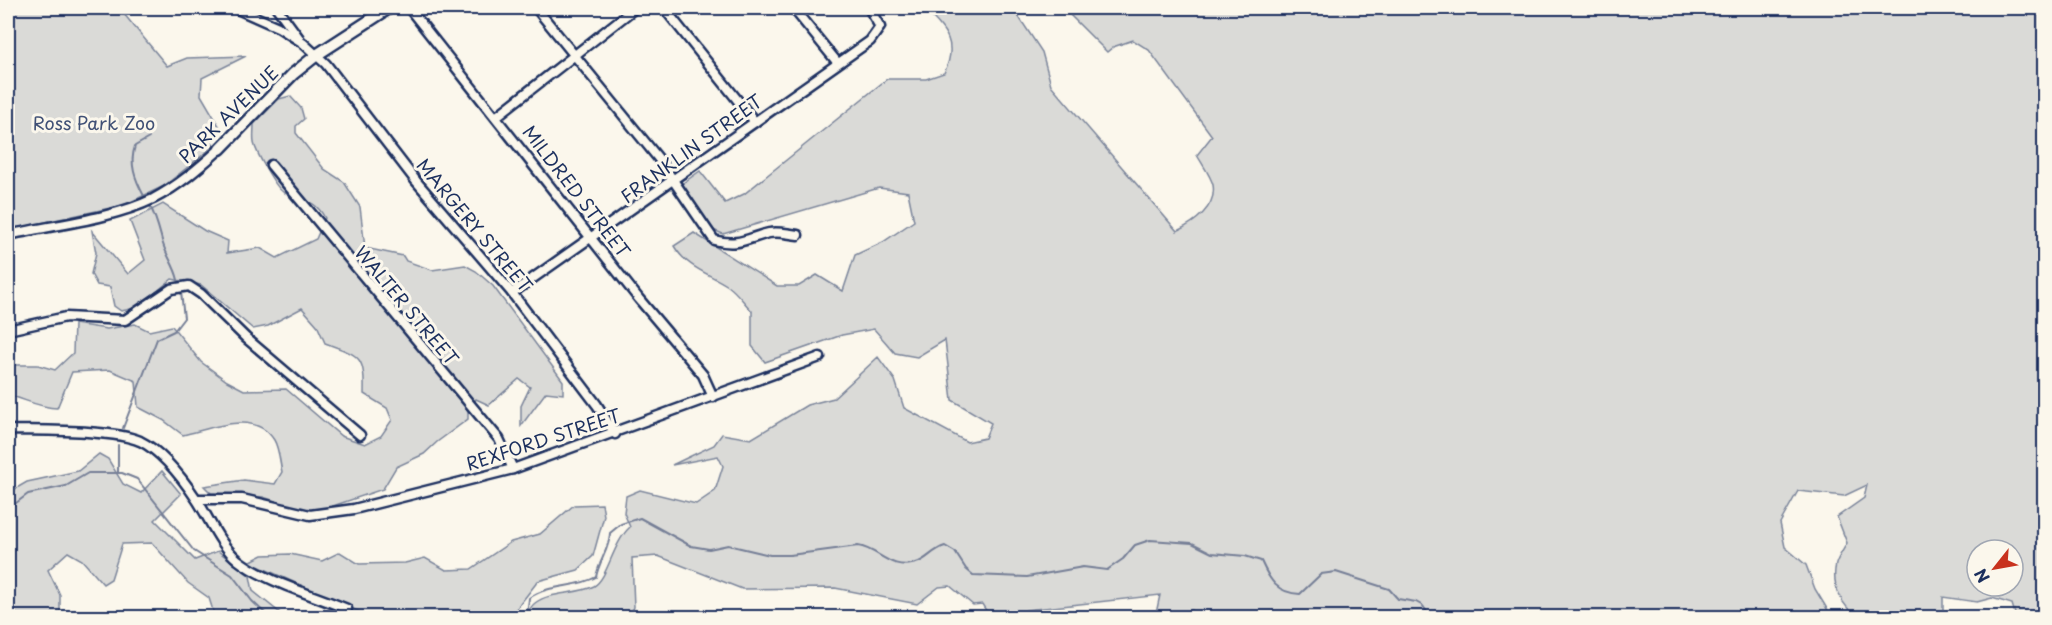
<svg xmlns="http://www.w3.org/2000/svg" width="2052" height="625" font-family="'Playpen Sans',sans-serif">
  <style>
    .green { fill: #dadad7; stroke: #7a849a; stroke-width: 1.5; fill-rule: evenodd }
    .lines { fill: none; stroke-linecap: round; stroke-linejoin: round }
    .stream { stroke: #747e96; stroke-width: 2 }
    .minor-casing { stroke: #1b2f5e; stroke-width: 13 }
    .tertiary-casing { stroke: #1b2f5e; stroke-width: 15 }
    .minor { stroke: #fbf7ec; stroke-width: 8 }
    .tertiary { stroke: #fbf7ec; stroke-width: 10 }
    .labels { text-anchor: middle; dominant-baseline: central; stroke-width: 6; stroke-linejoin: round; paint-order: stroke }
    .street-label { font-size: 18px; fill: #1b2f5e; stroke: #fbf7ec }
    .park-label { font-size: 18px; fill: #415176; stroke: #fbf7ec }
  </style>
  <rect width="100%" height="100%" fill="#fbf7ec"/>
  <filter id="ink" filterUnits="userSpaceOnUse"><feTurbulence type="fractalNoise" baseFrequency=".0167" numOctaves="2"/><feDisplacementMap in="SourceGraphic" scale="12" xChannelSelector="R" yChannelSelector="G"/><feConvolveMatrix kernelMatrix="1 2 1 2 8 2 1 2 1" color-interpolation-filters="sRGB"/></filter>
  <g filter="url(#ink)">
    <!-- green -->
    <g class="green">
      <path d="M8,8H119L167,66L187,58L246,56L202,78L201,95L221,129L210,139L214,146L164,186L124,205L8,230Z"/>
      <path d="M912,8H1013L1042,52L1051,85L1177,231C1194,223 1217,207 1213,185C1211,176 1202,164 1197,155L1212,136L1149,50L1133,40L1113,47L1107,52L1063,8H2044V617H2016L2012,604L1992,598L1977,602L1943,597V617H1859C1841,607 1831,584 1836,564C1838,557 1844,549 1847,543L1837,517L1864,498L1867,485L1844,496L1798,491L1780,523L1785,547L1806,565L1815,589L1832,617L1196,618L1192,610L1170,617H1151L1157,609L1160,595L1026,610L1017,617H990L982,604L973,605L950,586L939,587L917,604L835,588L742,589L658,556L632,558L634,607L629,617L524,618C527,613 531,606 535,603C550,591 577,595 594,586C608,578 612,544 630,527L624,513L626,496L640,490L696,504L715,491L723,466L718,456L672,465L714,445L722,434L751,439L807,405L834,398L878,357L895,380L904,408L967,442L985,438L991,423L952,400L945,340L917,357L895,353L874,329L842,335L765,362L752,346V311C744,303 737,292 728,286C708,273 687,268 674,246L694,233L777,286H799L817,275L843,291L855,255L883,242L914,221L908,192L879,188L723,234L708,228L679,186L700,171L725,203L744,194L887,79H926L944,73C959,42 945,30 924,9ZM1977,550H2013V586H1977Z"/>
      <path d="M290,96L301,108L304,119L296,126V133L324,169L344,182L360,207L365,248L403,256L406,261L432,270L465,265L476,271L493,286L563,381V394L546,392L521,426V406L530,387L519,379L489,405L476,399L468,412V419L437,442L424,454L396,467L383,489L324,509L306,511L263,497L211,493L204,486L244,480L275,484L282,472C280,463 279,448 274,440C255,409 211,429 183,435L163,420L138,407L136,381L110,370L72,372L57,408C40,408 24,399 8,395V365H38L55,370L73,353L74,324L107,329L135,324L149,331L172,326L201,362L227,381L244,390L286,389L341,436L365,444L381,436L392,420L387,408L364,394C365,355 360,356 325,343L317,325L302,308L268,326L253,329L201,285L172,279L136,308L121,311L114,306L110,287L97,285L91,274L96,253L92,231L128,274L145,260L130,221L163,204L205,231L228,241L227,253L260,248L277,258L316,239L325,218C312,195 301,204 283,192C275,187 256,152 254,143C253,137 254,130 254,124L279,99Z"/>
      <path d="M99,454L108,459L123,484L141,493L162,471L181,494L155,520L195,560L218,551L250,576L253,591L285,617H215L209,598L188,583L152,543L122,544L111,579L103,584L82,560L68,552L48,570L60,595V617H8V493L27,482L78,471Z"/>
      <path d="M602,504L604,516L593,556L578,570L538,581L510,617H371L249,562L263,555L290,554L322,561L340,552L359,564L405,563L425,558L446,570L471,569L511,542L540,534L574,505Z"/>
    </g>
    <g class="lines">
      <!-- stream -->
      <g class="stream">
        <path d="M144,196C135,179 129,164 135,146L149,138"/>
        <path d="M150,206C157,219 159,230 163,244C167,257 175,266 178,280"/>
        <path d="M123,428L157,339L174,331L184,318L181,292"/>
        <path d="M118,472V445"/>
        <path d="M8,509L28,494L66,486L88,473H122L137,479L194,551L232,575L252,601L270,618"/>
        <path d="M527,618L529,598C550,583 575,589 596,577C599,561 610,548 610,533L621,524L640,518L691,546L709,549L728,545L770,555H790L858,546C879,549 890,571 916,563C927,560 932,550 945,546L955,552L966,569L973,575L1027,577L1083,567L1107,570L1123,559L1135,545L1150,540L1192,543L1212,553L1245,556L1261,561C1270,581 1277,593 1300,594L1321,574L1336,572L1389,589L1398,599L1416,602L1423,606L1431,618"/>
        <path d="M1462,618H1465"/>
      </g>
      <!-- minor casing -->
      <g class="minor-casing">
        <g id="minor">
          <path d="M235,8L278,27L303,43L326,64L416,181L512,293L597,405L615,434"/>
          <path d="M277,8L299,38"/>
          <path d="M409,8L639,299L703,375L713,397"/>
          <path d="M536,8L658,158L714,240C738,247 748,238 769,233C779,231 788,234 798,235"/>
          <path d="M664,8L755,122"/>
          <path d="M793,8L837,62"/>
          <path d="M497,116L635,8"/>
          <path d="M271,165L499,439L513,469"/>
          <path d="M8,235C53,225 112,219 153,199C178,186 199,168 220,149"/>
          <path d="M512,293L870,41L880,27L869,8"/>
          <path d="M8,330L66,317L125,320L171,289L189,286L201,294L246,338L360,435"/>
          <path d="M8,430C39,431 113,429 140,441C163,452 183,479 197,500C210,520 220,545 238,560C266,582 314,595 347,609"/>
          <path d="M197,499H242L310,515L354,509L513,469L820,357"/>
        </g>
      </g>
      <!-- tertiary casing -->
      <g class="tertiary-casing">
        <path id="tertiary" d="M220,149L293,74L318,54L389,8"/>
      </g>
      <!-- minor -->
      <use href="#minor" class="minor"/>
      <!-- tertiary -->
      <use href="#tertiary" class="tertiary"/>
    </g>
  </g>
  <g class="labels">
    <!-- street labels -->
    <g class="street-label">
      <text transform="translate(228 114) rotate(-44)">PARK AVENUE</text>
      <text transform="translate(691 148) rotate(-36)">FRANKLIN STREET</text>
      <text transform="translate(577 191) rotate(52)">MILDRED STREET</text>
      <text transform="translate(475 225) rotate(50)">MARGERY STREET</text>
      <text transform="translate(407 305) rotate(50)">WALTER STREET</text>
      <text transform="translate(543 439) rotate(-18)">REXFORD STREET</text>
    </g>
    <!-- park labels -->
    <g class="park-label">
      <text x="94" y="122">Ross Park Zoo</text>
    </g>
  </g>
  <!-- margin -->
  <rect width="2052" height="625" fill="none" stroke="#fbf7ec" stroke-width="30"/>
  <rect x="15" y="15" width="2022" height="595" fill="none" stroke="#1b2f5e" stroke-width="2" filter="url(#ink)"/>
  <!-- north arrow -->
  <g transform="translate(1995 568) rotate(239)"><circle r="28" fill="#fbf7ec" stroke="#a1a7b3" stroke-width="1.5"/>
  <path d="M0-4.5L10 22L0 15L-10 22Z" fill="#c8321e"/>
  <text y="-9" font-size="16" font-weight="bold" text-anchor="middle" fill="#1b2f5e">N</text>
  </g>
</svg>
